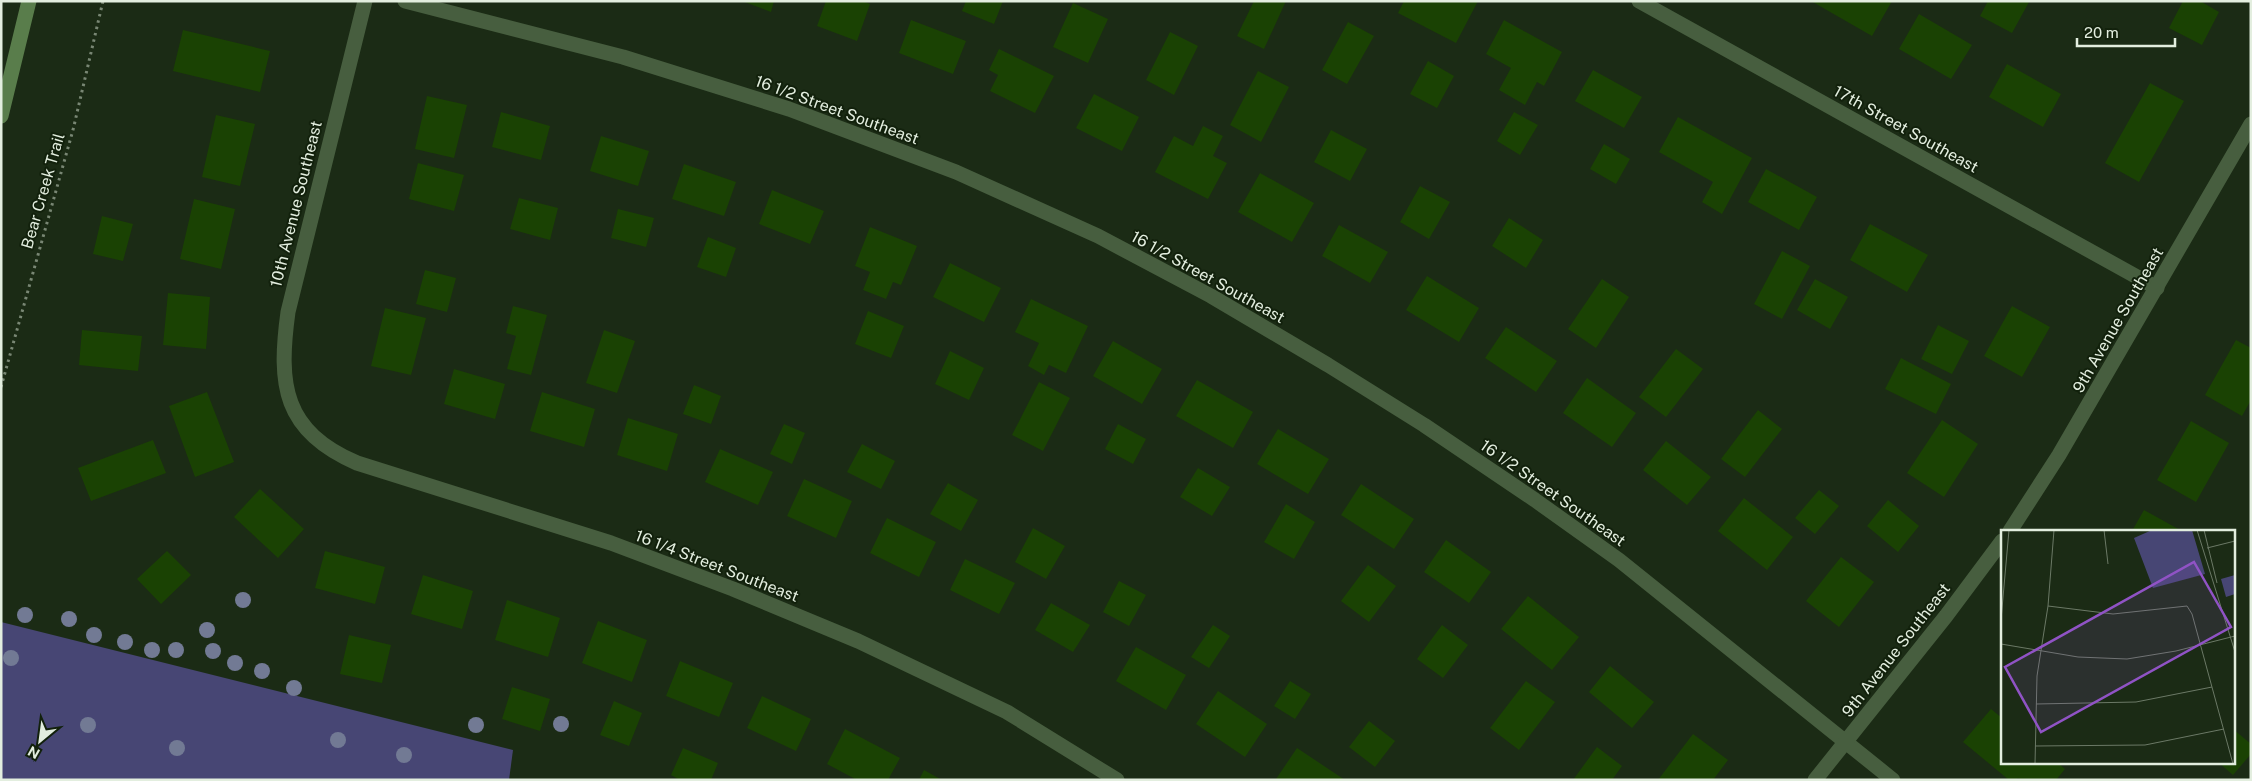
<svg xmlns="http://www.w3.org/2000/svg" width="2252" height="781" font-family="'Public Sans',sans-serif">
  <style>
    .green { fill: #474674 }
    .building { fill: #1a4203 }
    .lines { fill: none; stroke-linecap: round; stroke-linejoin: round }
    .path { stroke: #798774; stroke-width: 3; stroke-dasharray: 2.5 4; stroke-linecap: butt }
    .street { stroke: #475e3f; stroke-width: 15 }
    .secondary { stroke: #597d4b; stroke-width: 15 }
    .tree { fill: #727a94 }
    .labels { text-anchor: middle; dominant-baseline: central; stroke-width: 4; stroke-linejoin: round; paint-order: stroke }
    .street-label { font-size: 16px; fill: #e3eedf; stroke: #12210c }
    .inset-road { fill: none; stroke: #6b7966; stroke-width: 1 }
    .view { fill: #9053c5; fill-opacity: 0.15; stroke: #9053c5; stroke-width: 2.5 }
    .inset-edge { fill: none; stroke: #e3eedf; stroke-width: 2.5 }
  </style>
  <rect width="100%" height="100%" fill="#1b2b15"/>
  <!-- green -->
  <path class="green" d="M1,622L513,750L509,780H1Z"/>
  <!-- building -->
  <g class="building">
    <path d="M742,1H774L771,12Z"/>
    <path d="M826,1H863L870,4L857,41L817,26Z"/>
    <path d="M966,1H1003L994,24L962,11Z"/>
    <path d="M1254,1H1286L1264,49L1237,36Z"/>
    <path d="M1404,1H1478L1456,43L1398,13Z"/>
    <path d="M1811,1H1892L1872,36Z"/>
    <path d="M1988,1H2027L2029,2L2012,33L1980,16Z"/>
    <path d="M2183,1H2200L2219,12L2202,45L2169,28Z"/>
    <path d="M1073,3L1108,19L1088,63L1053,47Z"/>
    <path d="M1919,14L1972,45L1951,79L1899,49Z"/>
    <path d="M911,20L966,41L953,74L899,53Z"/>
    <path d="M1504,20L1562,52L1544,86L1537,82L1525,105L1499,90L1511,68L1486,54Z"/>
    <path d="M1348,22L1374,36L1347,84L1322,70Z"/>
    <path d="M183,30L270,51L260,92L173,71Z"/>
    <path d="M1170,32L1198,46L1174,95L1146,80Z"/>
    <path d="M999,49L1054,76L1035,113L990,91L998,75L989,70Z"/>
    <path d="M1428,61L1454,76L1437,108L1410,94Z"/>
    <path d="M2007,64L2061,94L2043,127L1989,97Z"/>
    <path d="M1593,70L1642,97L1624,128L1575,101Z"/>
    <path d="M1258,71L1289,87L1261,142L1230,125Z"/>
    <path d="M2150,83L2184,101L2139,182L2105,163Z"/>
    <path d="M1094,94L1139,117L1122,151L1076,128Z"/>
    <path d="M427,96L467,105L454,158L415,149Z"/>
    <path d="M501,112L550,126L541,160L492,147Z"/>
    <path d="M1514,112L1538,125L1520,155L1497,141Z"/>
    <path d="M216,115L255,124L240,186L202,177Z"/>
    <path d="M1678,117L1752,158L1722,214L1702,202L1713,182L1659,152Z"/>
    <path d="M1203,126L1223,136L1213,156L1227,163L1208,199L1155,172L1174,136L1193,146Z"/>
    <path d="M1331,130L1367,149L1350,181L1314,162Z"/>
    <path d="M601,136L649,151L638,186L590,171Z"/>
    <path d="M1604,144L1630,159L1616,184L1590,169Z"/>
    <path d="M418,163L464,175L454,211L409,199Z"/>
    <path d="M684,164L736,182L724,216L672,199Z"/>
    <path d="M1766,169L1817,197L1799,230L1748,202Z"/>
    <path d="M1260,173L1314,203L1292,242L1238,212Z"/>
    <path d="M1420,186L1450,202L1429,239L1400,222Z"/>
    <path d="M772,190L824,211L810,244L759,224Z"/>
    <path d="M519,198L558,208L550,240L510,229Z"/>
    <path d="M194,199L235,209L221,269L180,259Z"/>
    <path d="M618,209L654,218L646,247L611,238Z"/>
    <path d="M102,216L133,224L123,261L93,254Z"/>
    <path d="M1509,218L1543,240L1526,268L1492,246Z"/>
    <path d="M1870,224L1928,255L1907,292L1850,260Z"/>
    <path d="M1339,225L1388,252L1370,283L1322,256Z"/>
    <path d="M870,227L917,246L901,285L893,282L886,299L863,290L870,272L855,266Z"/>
    <path d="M708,237L736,248L726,277L697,267Z"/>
    <path d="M1782,251L1810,266L1782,319L1754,304Z"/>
    <path d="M950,263L1001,288L984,322L933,297Z"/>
    <path d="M425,270L456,278L447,312L416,304Z"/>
    <path d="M1427,276L1479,308L1459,342L1406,310Z"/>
    <path d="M1602,279L1629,297L1596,348L1568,329Z"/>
    <path d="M1815,279L1848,297L1830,329L1797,310Z"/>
    <path d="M168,293L210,297L206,349L163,345Z"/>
    <path d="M1031,299L1088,326L1066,373L1049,365L1044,375L1028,366L1039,343L1015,332Z"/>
    <path d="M513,306L547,315L531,375L507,369L516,336L506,333Z"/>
    <path d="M2012,306L2050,327L2022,377L1984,356Z"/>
    <path d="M385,308L426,318L411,375L371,366Z"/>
    <path d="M868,311L904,326L891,358L855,344Z"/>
    <path d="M1938,325L1969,341L1952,374L1921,359Z"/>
    <path d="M1506,327L1557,361L1536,392L1485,358Z"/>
    <path d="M82,330L142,336L138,371L79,365Z"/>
    <path d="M604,330L635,341L617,393L586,383Z"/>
    <path d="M2236,340L2251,348V400L2242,416L2205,395Z"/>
    <path d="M1113,341L1162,369L1142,404L1093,376Z"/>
    <path d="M1676,349L1703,369L1666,417L1639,397Z"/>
    <path d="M950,351L984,368L969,400L935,384Z"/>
    <path d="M1901,358L1951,384L1936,414L1885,389Z"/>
    <path d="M454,369L505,384L495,419L444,404Z"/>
    <path d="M1587,378L1636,413L1612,447L1563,413Z"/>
    <path d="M1197,380L1253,412L1233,448L1176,416Z"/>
    <path d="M1039,382L1070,398L1043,451L1012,435Z"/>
    <path d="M694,385L721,396L711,424L683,414Z"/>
    <path d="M207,392L234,462L195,477L169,406Z"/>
    <path d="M542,392L595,409L584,447L530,431Z"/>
    <path d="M1758,410L1782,429L1745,477L1721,459Z"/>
    <path d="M628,418L678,434L667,471L617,455Z"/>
    <path d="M1942,420L1978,444L1944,497L1907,473Z"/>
    <path d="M2191,421L2229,443L2196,502L2157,480Z"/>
    <path d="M784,424L805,433L792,464L770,454Z"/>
    <path d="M1118,424L1146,439L1133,464L1105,449Z"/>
    <path d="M1278,429L1329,459L1308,494L1257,464Z"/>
    <path d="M153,440L166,473L91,501L78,468Z"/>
    <path d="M1666,441L1711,477L1687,505L1643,470Z"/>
    <path d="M862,444L895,461L881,489L847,472Z"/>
    <path d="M720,449L773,472L758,505L705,482Z"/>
    <path d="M1198,468L1230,487L1212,516L1180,497Z"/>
    <path d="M804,479L852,501L836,538L787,516Z"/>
    <path d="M948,483L978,500L961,531L930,514Z"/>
    <path d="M1361,484L1414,519L1394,549L1341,515Z"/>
    <path d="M260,489L304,529L278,558L234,517Z"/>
    <path d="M1819,490L1839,506L1815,534L1795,518Z"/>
    <path d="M1744,498L1793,537L1767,570L1718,531Z"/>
    <path d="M1888,500L1919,526L1898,552L1867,526Z"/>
    <path d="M1286,504L1315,522L1294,559L1264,542Z"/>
    <path d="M2144,510L2182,531H2132Z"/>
    <path d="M887,518L936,542L919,577L870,553Z"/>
    <path d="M1033,528L1065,546L1046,579L1015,562Z"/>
    <path d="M1446,540L1491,572L1469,603L1424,572Z"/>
    <path d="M167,551L191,575L161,604L137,579Z"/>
    <path d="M325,551L385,567L375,604L315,588Z"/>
    <path d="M1841,557L1874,582L1839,627L1806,601Z"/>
    <path d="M965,559L1015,583L999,614L950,590Z"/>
    <path d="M1368,565L1396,586L1369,622L1341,601Z"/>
    <path d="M423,575L473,591L462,629L411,614Z"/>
    <path d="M1119,581L1146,595L1129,626L1103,612Z"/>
    <path d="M1528,596L1579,637L1552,670L1501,629Z"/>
    <path d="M507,600L560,618L548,657L495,640Z"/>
    <path d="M1051,603L1090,625L1073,652L1035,630Z"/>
    <path d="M598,621L647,640L632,682L582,663Z"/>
    <path d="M1213,625L1230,636L1209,668L1191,657Z"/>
    <path d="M1442,625L1468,645L1443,678L1417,659Z"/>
    <path d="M349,635L391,645L382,683L340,674Z"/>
    <path d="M1136,647L1186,675L1166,710L1116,681Z"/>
    <path d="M680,661L733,683L719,717L666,696Z"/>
    <path d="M1610,666L1654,702L1632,728L1589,692Z"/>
    <path d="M1290,681L1311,694L1295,719L1274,706Z"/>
    <path d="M1526,681L1555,702L1519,750L1490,728Z"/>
    <path d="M512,687L550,699L540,731L502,719Z"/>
    <path d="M1218,691L1267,724L1245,757L1196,724Z"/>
    <path d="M762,696L811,719L796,751L747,728Z"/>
    <path d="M614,701L642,713L629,746L600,735Z"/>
    <path d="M1991,709L2002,718V762H2057L2065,769L2056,780H2021L2018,778L2017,780H2009L1963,742Z"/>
    <path d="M1369,721L1395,741L1375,767L1349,747Z"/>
    <path d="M845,729L900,758L888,780H857L827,764Z"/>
    <path d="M2233,729L2251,744V754L2233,775L2218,762H2233Z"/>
    <path d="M1693,734L1728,760L1713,780H1658Z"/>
    <path d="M1597,747L1622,766L1612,780H1573Z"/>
    <path d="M683,748L718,763L711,780H680L671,775Z"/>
    <path d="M1297,748L1345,780L1276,779Z"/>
    <path d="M924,770L942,780H919Z"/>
  </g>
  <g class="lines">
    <!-- path -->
    <path class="path" d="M1,387L73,130L103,1"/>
    <!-- street -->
    <g class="street">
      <path d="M365,1L288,312C278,385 283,431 357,463L611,543L733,589L858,641L1007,712L1117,780"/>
      <path d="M405,1L623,57L789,109L956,172L1098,236L1211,296L1328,365L1424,425L1535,500L1619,560L1893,780"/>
      <path d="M1639,1L2157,288"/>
      <path d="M2010,531L2059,455L2251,124"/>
      <path d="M1815,780L1946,616L2002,541"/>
    </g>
    <!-- secondary -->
    <path class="secondary" d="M1,116L29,1"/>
  </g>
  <!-- trees -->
  <g class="tree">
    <circle cx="243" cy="600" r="8"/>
    <circle cx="25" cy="615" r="8"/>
    <circle cx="69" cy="619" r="8"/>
    <circle cx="207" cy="630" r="8"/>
    <circle cx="94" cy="635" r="8"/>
    <circle cx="125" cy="642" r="8"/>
    <circle cx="152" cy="650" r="8"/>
    <circle cx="176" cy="650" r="8"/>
    <circle cx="213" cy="651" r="8"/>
    <circle cx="11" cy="658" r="8"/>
    <circle cx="235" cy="663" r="8"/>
    <circle cx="262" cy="671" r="8"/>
    <circle cx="294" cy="688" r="8"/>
    <circle cx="561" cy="724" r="8"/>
    <circle cx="88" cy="725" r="8"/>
    <circle cx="476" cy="725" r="8"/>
    <circle cx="338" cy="740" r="8"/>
    <circle cx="177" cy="748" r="8"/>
    <circle cx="404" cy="755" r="8"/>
  </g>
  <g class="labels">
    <!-- street labels -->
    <g class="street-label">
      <text transform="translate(837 110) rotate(20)">16 1/2 Street Southeast</text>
      <text transform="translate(1906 129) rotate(29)">17th Street Southeast</text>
      <text transform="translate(43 191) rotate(-74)">Bear Creek Trail</text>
      <text transform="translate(296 204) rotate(-76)">10th Avenue Southeast</text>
      <text transform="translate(1208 277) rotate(29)">16 1/2 Street Southeast</text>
      <text transform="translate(2118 320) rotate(-60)">9th Avenue Southeast</text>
      <text transform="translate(1553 493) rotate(35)">16 1/2 Street Southeast</text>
      <text transform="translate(717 566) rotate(21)">16 1/4 Street Southeast</text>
      <text transform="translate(1896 650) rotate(-52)">9th Avenue Southeast</text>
    </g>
  </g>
  <!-- overview -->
  <g transform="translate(2001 530)">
    <rect width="234" height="234" fill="#1b2b15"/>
    <path d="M151,0H191L204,44L152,58L133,8ZM234,45V64L225,67L220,49Z" fill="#474674"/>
    <path class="inset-road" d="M103,0L107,34M196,0L234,122M203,0L216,53M206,18L234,11M47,76L112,84L186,76L191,84L232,234M0,90L8,0M0,114L77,127L126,129L175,121L234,106M35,174L135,172L211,157M34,216L144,215L223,199M34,234L36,146L47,76L53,0"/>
    <path class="view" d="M193,32L230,97L40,202L4,137Z"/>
    <rect width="234" height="234" class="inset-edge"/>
  </g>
  <!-- border -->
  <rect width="2252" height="781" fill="none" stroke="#e3eedf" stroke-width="5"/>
  <!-- north arrow -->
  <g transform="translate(40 741) rotate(209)" stroke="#12210c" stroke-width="4" paint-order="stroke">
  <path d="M0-4L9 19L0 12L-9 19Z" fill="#e3eedf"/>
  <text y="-8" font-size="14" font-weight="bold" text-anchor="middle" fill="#e3eedf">N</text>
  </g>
  <!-- scale -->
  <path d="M2077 38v8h98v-8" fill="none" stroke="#e3eedf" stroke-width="2.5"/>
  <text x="2084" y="38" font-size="15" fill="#e3eedf" stroke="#12210c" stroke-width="4" paint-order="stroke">20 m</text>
</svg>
